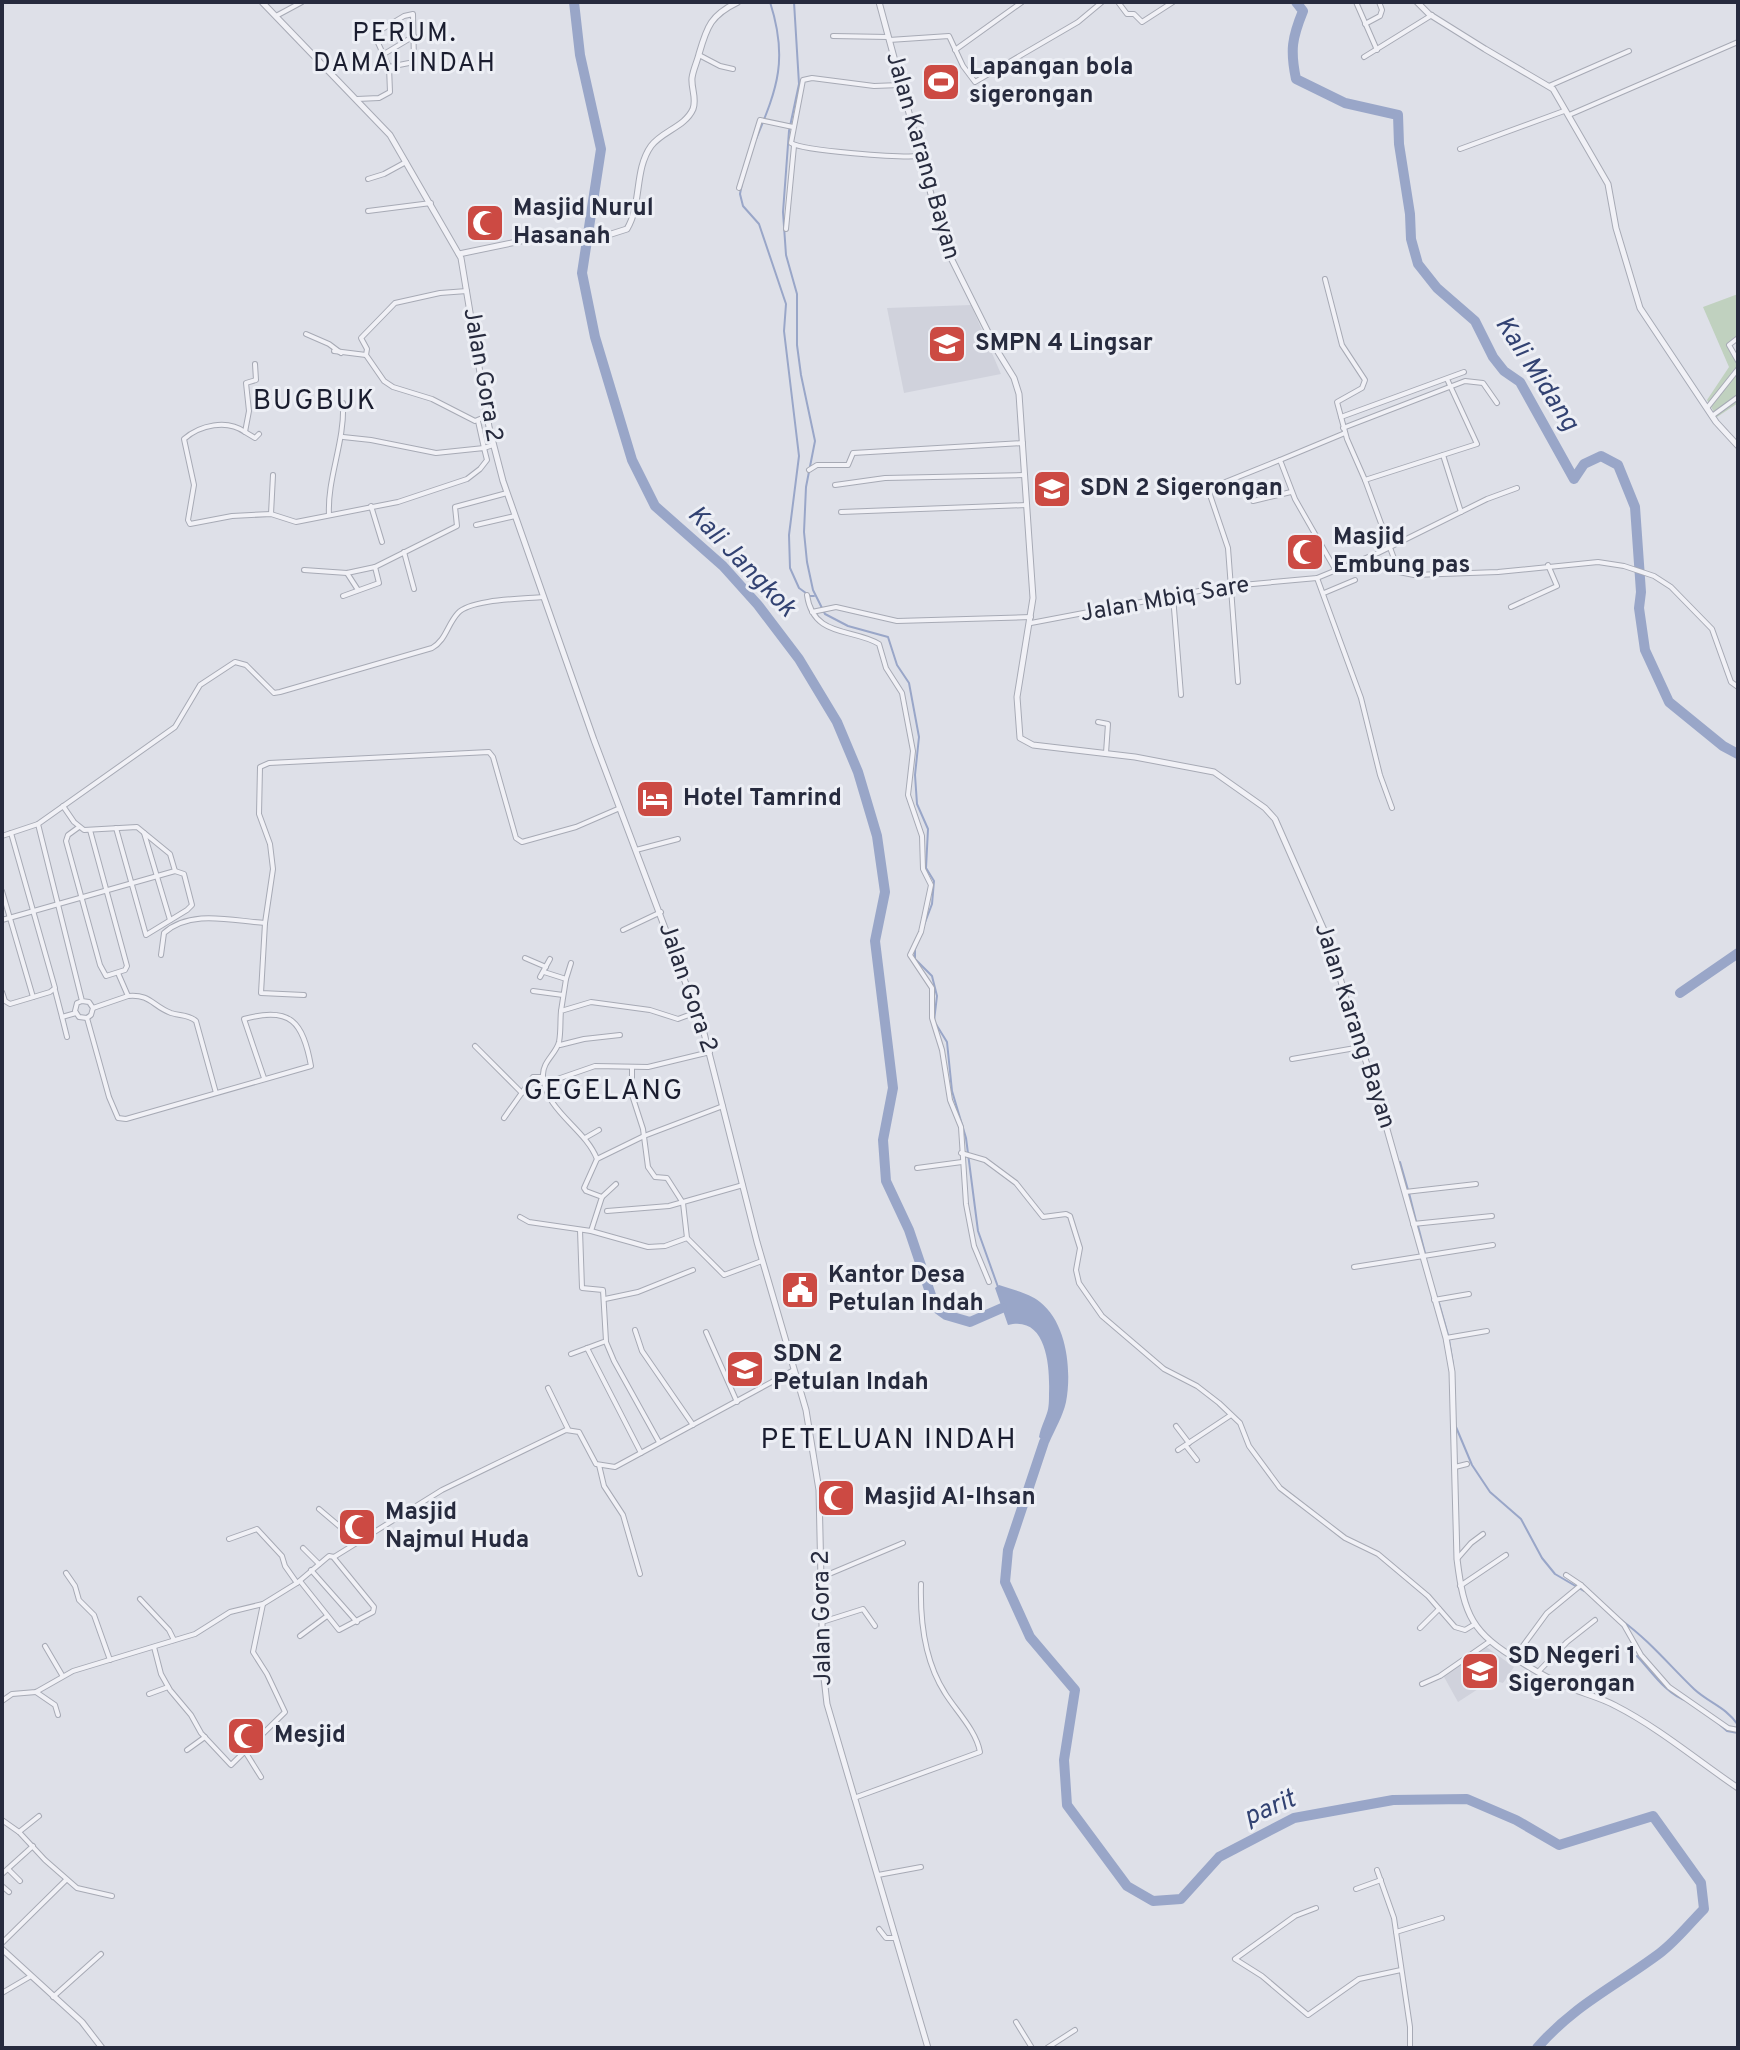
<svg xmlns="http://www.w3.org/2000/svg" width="1740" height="2050" font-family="Overpass,sans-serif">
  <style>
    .built { fill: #d0d2dc }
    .green { fill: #c0d1bf }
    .water { fill: #99a6c8 }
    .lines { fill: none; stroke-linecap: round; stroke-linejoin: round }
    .stream { stroke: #99a6c8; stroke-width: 2 }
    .river { stroke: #99a6c8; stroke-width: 10 }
    .minor-casing { stroke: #a7aab5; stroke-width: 6 }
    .tertiary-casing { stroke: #a7aab5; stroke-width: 7 }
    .minor { stroke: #f1f1f6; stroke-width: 4 }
    .tertiary { stroke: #f1f1f6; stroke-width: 5 }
    .labels { text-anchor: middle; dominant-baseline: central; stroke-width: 6; stroke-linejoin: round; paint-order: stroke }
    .poi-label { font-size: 24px; font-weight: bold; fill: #272b3e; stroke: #edeff5; text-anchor: start }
    .street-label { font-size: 24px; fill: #272b3e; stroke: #edeff5 }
    .neighbourhood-label { font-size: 26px; letter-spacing: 2px; fill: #1a1d2f; stroke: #edeff5 }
    .water-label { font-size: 26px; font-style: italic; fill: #324272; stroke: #edeff5 }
    .quarter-label { font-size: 28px; letter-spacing: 2px; fill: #1a1d2f; stroke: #edeff5 }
  </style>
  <rect width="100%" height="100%" fill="#dee0e8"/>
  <!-- built -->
  <g class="built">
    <path d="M971,305L1001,374L904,393L887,308Z"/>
    <path d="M1485,1646L1514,1667L1503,1683L1492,1680L1458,1702L1443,1675Z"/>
  </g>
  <!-- green -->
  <path class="green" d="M1738,294V337L1729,344L1738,360V403L1717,417L1707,400L1729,367L1703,307Z"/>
  <!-- water -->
  <path class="water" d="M999,1285C1013,1290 1029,1293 1040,1302C1067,1323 1072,1371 1066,1402C1063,1416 1055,1429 1049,1443L1044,1442L1039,1437C1041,1427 1044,1422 1047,1413C1049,1408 1049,1400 1049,1394C1050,1367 1047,1315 1008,1325L995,1288Z"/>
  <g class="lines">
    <!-- stream -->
    <g class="stream">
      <path d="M794,2L799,84L789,131L783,212L786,255L797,294V345L801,375L815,441L806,487L804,532L807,562L813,590L825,614L848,626L888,637L897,665L909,683L919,737L915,775L917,804L928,829L926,868L934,881L932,904L915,949V959L932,976L937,996L934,1021L947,1042L952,1091L966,1138L978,1231L998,1287"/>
      <path d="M756,139C778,87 788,58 770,2"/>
      <path d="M742,183L740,194L743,206L759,224L786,304L784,331L799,456L789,535L790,568L799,588L810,596H814"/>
      <path d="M1400,1162L1408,1190"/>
      <path d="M1409,1193L1416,1221"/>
      <path d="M1418,1226L1425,1253"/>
      <path d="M1439,1303L1448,1335"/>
      <path d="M1449,1340L1453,1365"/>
      <path d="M1456,1427L1472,1465L1490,1492L1521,1519L1542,1558L1555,1574L1584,1591"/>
      <path d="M1621,1620C1649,1640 1670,1666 1694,1689C1709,1703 1726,1707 1738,1725"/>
      <path d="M1637,1656C1652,1672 1666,1694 1687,1701"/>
      <path d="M1718,1723L1727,1731L1738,1733"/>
    </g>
    <!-- river -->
    <g class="river">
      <path d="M574,2L580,55L601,149L582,273L595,337L632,460L655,506L723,566L758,605L799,659L837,722L858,772L877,836L885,892L875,941L893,1088L883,1140L886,1181L909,1230L935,1307L946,1315L970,1322L1002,1308"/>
      <path d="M1296,2L1303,11C1292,38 1290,50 1296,79L1345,103L1398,115L1399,144L1410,214L1411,239L1418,264L1437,288L1475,321L1493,357L1504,371L1520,382L1574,479L1584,464L1601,456L1618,465L1635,507L1641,592L1639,608L1645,650L1669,702L1723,746L1738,754"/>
      <path d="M1680,993L1738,953"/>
      <path d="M1044,1442L1008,1550L1005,1582L1030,1637L1075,1690L1064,1760L1067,1805L1127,1886L1153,1901L1181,1899L1219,1857L1294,1818L1393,1800L1467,1799L1516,1820L1559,1845L1653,1816L1701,1883L1704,1909C1690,1923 1676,1941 1660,1953C1616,1986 1574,2005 1537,2048"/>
    </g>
    <!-- minor casing -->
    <g class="minor-casing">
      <g id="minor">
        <path d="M1118,2L1127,14H1134L1142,22L1173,2"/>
        <path d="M1356,2L1377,50"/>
        <path d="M276,16L302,2"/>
        <path d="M1365,24L1380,16L1382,10L1379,2"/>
        <path d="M833,36L888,37"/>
        <path d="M889,40L949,36L963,66L975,82L1078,22L1102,2"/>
        <path d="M955,50L1022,2"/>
        <path d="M384,54L414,36"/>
        <path d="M699,55L720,66L733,69"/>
        <path d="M1364,57L1432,15"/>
        <path d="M900,85L874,86L812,78L803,80L791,143C803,151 902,158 920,156"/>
        <path d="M1549,86L1629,51"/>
        <path d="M357,99L379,98L390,92L389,67L374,34L404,16L413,14L414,62L389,67"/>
        <path d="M1569,115L1738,42"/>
        <path d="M1460,149L1564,111"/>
        <path d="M368,179L384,174L406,162"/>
        <path d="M739,188L760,120L793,127"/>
        <path d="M368,211L431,203"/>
        <path d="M786,229L794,146"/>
        <path d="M1325,279L1342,345L1365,380L1362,388L1337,402L1347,439L1365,480"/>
        <path d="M467,291L440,293L395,303L361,338L367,349L366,355L384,381L393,387L432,399L475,421L487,416"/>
        <path d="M306,334L329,344L341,353"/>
        <path d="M1738,338L1729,345L1738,361"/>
        <path d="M334,351L366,355"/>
        <path d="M255,364L256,380L246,383L249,411L245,432C227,419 200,425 184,439L194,485L188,520L190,524L232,516L271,514L296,522L398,502L467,479L480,469L487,460L484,448L436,453L371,440L343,437"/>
        <path d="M1447,379L1477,444L1365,480L1399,572L1414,575L1498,572L1598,562L1624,566L1654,576L1671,587L1712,629L1731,682L1738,687"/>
        <path d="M1707,408L1738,369"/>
        <path d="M1712,416L1738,397"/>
        <path d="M1341,417L1464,372"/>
        <path d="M478,421L484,448L493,445"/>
        <path d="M1343,428L1465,381L1483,383L1497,403"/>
        <path d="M245,432L255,438L259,434"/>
        <path d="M1443,455L1461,512"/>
        <path d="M809,470L817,465H848L853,453L1023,443"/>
        <path d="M835,485L885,478L1024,475"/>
        <path d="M1253,501L1291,492"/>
        <path d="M371,506L382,542"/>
        <path d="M841,512L1026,505"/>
        <path d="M271,514L273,475"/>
        <path d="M329,515C327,478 345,442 343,403"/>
        <path d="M476,525L515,516"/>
        <path d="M404,552L414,589"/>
        <path d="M1335,569L1295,499L1280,460L1345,433"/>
        <path d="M304,570L347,573L375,567L457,526L455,507L507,493"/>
        <path d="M347,573L358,590"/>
        <path d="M1317,578L1361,698L1380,775L1392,808"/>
        <path d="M1324,593L1355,580"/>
        <path d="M807,595C813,638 853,628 879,644L886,668L902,693L913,751L908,795L922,836L923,869L931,885L921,932L910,955L932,988V1018L942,1050L950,1100L961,1127L966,1204L974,1246L989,1282"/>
        <path d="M343,596L379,583L375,567"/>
        <path d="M1173,596L1181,695"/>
        <path d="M1511,607L1557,586L1548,565"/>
        <path d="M812,612L836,607L897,621L1031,617"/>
        <path d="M1031,623L1220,587L1317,578L1378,553L1487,499L1517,488"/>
        <path d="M1238,682L1228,548L1208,489L1280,460"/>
        <path d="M1098,722L1108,724L1106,753"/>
        <path d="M79,827L68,835L66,841L100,965L106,976L125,970L127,966L90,830"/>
        <path d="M116,828L146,935L187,910L192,905L184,874L175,871"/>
        <path d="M144,833L170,920"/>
        <path d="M2,836L38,824"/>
        <path d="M636,850L678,839"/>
        <path d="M2,891L33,997"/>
        <path d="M2,920L175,871L170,854L137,827L84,830L74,822L63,806"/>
        <path d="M623,930L661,912"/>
        <path d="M161,955L164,933C191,909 232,921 265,923"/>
        <path d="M525,958L546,967"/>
        <path d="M544,972L566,979L561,1011"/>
        <path d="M540,977L550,959"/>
        <path d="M566,979L571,963"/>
        <path d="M55,990L62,1017L76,1013"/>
        <path d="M533,991L563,995"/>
        <path d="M2,992L5,1001L10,1004L50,992L55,988L11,833"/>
        <path d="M304,995L261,993L265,923L273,869L270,844L259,814L260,767L269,763L489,752L493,757L516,838L522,842L576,827L620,808"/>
        <path d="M128,996C151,994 152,1006 171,1013C180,1016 188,1014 196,1021L216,1093"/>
        <path d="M82,1001L89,1002L93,1008L91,1015L87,1018L79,1017L75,1011L77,1003L82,1001L38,824L175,727L200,685L235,662L246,665L274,693L280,692L432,648C446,640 447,625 458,613C471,599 523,599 543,597"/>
        <path d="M93,1008L128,996L118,973"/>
        <path d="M62,1017L67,1037"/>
        <path d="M87,1018L109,1097L118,1118L126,1119L311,1066C303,1022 291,1006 244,1019L264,1078"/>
        <path d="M560,1045L584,1039L620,1035"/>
        <path d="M475,1046L522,1093"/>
        <path d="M1292,1059L1361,1047"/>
        <path d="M632,1067V1095L643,1129L648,1167L655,1177L667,1178L683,1203L687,1238L724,1275L762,1261"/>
        <path d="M546,1083L595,1066L648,1067L710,1052"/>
        <path d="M504,1118L533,1077H543"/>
        <path d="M585,1138L599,1130"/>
        <path d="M961,1153L985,1160L1016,1183L1043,1217L1066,1214L1070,1216L1080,1248L1076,1270L1079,1283L1102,1316L1164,1369L1197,1386L1219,1403L1240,1423L1249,1446L1280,1488L1345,1538L1378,1554L1428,1596L1455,1627L1465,1630L1475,1624"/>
        <path d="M597,1159C585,1128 545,1111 543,1076C542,1062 556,1054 559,1042C561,1032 560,1021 561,1011L591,1002L650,1010L678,1019L694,1013L699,1015"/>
        <path d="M917,1168L962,1162"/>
        <path d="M1405,1192L1476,1184"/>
        <path d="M602,1197L616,1184"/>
        <path d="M607,1211L669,1206L743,1185"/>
        <path d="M520,1217L529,1222L591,1231L648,1247L665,1246L687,1238"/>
        <path d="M1413,1224L1492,1216"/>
        <path d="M591,1231L602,1197L586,1191L584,1188L597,1159L644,1136L723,1106"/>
        <path d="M1354,1267L1493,1245"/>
        <path d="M605,1299L638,1292L693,1270"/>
        <path d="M1434,1300L1469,1294"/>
        <path d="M635,1330L642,1351L693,1425"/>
        <path d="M706,1332L737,1402"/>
        <path d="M1446,1338L1487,1331"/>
        <path d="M606,1342L614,1361L659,1442"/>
        <path d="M587,1348L641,1453"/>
        <path d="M571,1354L606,1341L603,1290L582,1288L580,1230"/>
        <path d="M548,1388L568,1429"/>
        <path d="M1176,1426L1189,1443"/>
        <path d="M1186,1446L1197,1460"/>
        <path d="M1178,1450L1231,1415"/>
        <path d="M599,1465L604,1486L623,1515L640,1574"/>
        <path d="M1455,1467L1467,1464"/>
        <path d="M319,1509L358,1542"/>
        <path d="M229,1539L257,1529L282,1556L285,1566L297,1583"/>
        <path d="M303,1548L319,1564"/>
        <path d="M1457,1559L1471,1543L1483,1534"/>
        <path d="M311,1570L357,1622"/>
        <path d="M66,1573L75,1586L79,1600L94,1615L110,1660"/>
        <path d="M822,1577L903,1543"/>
        <path d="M300,1581L339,1630L373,1612L374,1607L334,1558"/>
        <path d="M1581,1585L1624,1625L1641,1655L1669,1687L1728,1728L1738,1730"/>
        <path d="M1460,1586L1506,1555"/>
        <path d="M140,1599L169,1630L174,1640"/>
        <path d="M822,1622L863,1609L875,1626"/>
        <path d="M1420,1628L1439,1609"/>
        <path d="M300,1636L327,1616"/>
        <path d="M45,1646L62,1675"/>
        <path d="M154,1647L161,1674L170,1690L191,1715L201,1733L231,1765L285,1712L267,1674L253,1652L263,1604"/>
        <path d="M1514,1658L1547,1613L1581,1585L1566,1575"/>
        <path d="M1538,1672L1567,1642L1595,1620"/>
        <path d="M1422,1684L1440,1676L1489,1642"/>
        <path d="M36,1692L55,1705L58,1715"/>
        <path d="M149,1694L168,1687"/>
        <path d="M2,1701L12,1694L36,1692L73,1671L195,1634L230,1612L263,1604L297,1583L329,1556L334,1557L442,1490L566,1430L579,1432L596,1464L615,1467L794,1370"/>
        <path d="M187,1750L205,1737"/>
        <path d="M246,1753L261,1777"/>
        <path d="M854,1798L980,1752C976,1730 956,1711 945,1693C925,1662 920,1620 921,1584"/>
        <path d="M2,1820L19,1832L45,1860L77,1888L112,1896"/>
        <path d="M19,1832L39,1816"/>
        <path d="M8,1869L20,1881"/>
        <path d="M1377,1870L1394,1918L1410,2027V2048"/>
        <path d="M2,1874L33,1846"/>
        <path d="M878,1875L921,1867"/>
        <path d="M2,1886L9,1892"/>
        <path d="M1356,1889L1381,1880"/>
        <path d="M1316,1908L1295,1916L1235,1959L1262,1976L1308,2015L1359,1979L1401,1970"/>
        <path d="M879,1929L886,1938H896"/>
        <path d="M1396,1932L1442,1918"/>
        <path d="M2,1943L66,1880"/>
        <path d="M2,1993L31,1976"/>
        <path d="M53,1997L101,1954"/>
        <path d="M1016,2022L1032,2048"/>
        <path d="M1047,2048L1075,2030"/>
      </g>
    </g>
    <!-- tertiary casing -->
    <g class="tertiary-casing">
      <g id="tertiary">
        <path d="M262,2L390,135L461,258L489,427L503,481L594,740L703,1029L757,1242L806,1410L819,1490L823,1669L827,1704L928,2048"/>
        <path d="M879,2L945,246L998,352L1014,378L1019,394L1033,598L1017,697L1020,738L1033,745L1135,757L1214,772L1265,808L1275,819L1331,946L1352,1020L1377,1094L1446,1338L1452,1372L1457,1559C1464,1616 1472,1633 1521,1662C1537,1672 1553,1681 1570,1688C1585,1694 1602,1698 1616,1706C1659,1728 1698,1761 1738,1788"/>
        <path d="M1417,2L1429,14L1485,49L1553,89L1608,184L1616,228L1640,308L1716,422L1738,446"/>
        <path d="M459,254L545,236H605L627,229C642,204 634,170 651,146C662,131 685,127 693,109C697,98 691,89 692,78C693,70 697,62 699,54C707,26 711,15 738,2"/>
        <path d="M2,1949L82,2022L102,2048"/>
      </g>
    </g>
    <!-- minor -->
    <use href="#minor" class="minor"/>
    <!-- tertiary -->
    <use href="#tertiary" class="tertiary"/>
  </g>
  <!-- icons -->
  <defs>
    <g id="stadium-square" transform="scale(2)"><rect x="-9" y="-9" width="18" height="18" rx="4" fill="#cc4a43" stroke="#edeff5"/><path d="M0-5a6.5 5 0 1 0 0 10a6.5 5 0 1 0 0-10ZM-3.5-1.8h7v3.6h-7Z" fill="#fff"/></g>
    <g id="mosque-square" transform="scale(2)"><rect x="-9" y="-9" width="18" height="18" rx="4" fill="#cc4a43" stroke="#edeff5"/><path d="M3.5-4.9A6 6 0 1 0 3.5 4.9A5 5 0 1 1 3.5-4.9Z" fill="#fff"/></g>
    <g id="school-square" transform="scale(2)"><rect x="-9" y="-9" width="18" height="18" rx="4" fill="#cc4a43" stroke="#edeff5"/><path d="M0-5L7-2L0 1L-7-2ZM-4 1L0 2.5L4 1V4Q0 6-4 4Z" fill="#fff"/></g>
    <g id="hotel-square" transform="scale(2)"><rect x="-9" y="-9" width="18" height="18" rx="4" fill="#cc4a43" stroke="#edeff5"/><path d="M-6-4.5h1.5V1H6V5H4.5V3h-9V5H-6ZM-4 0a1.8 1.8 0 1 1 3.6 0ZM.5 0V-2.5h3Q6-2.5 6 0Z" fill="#fff"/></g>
    <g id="civic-square" transform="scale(2)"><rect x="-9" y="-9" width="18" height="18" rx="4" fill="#cc4a43" stroke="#edeff5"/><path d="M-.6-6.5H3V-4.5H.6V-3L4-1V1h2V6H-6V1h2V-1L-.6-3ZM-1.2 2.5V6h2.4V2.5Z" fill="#fff"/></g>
  </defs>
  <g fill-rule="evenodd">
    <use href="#stadium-square" x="941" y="82"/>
    <use href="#mosque-square" x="485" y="223"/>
    <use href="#school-square" x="947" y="344"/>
    <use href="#school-square" x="1052" y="489"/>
    <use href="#mosque-square" x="1305" y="552"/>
    <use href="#hotel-square" x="655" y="799"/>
    <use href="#civic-square" x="800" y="1290"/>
    <use href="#school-square" x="745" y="1369"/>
    <use href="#mosque-square" x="836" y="1498"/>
    <use href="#mosque-square" x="357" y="1527"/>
    <use href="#school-square" x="1480" y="1671"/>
    <use href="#mosque-square" x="246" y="1736"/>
  </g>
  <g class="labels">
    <!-- poi labels -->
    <g class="poi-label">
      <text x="969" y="68">Lapangan bola<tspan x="969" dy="28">sigerongan</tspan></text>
      <text x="513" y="209">Masjid Nurul<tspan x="513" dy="28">Hasanah</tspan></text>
      <text x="975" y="344">SMPN 4 Lingsar</text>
      <text x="1080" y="489">SDN 2 Sigerongan</text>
      <text x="1333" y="538">Masjid<tspan x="1333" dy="28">Embung pas</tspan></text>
      <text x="683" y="799">Hotel Tamrind</text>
      <text x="828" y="1276">Kantor Desa<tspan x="828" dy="28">Petulan Indah</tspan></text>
      <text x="773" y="1355">SDN 2<tspan x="773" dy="28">Petulan Indah</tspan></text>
      <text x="864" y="1498">Masjid Al-Ihsan</text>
      <text x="385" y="1513">Masjid<tspan x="385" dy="28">Najmul Huda</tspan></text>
      <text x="1508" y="1657">SD Negeri 1<tspan x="1508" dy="28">Sigerongan</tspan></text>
      <text x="274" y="1736">Mesjid</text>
    </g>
    <!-- street labels -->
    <g class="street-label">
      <text transform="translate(922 156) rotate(74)">Jalan Karang Bayan</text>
      <text transform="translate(482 375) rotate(80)">Jalan Gora 2</text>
      <text transform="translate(1165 600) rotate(-10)">Jalan Mbiq Sare</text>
      <text transform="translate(687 988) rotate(71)">Jalan Gora 2</text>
      <text transform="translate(1354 1026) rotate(72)">Jalan Karang Bayan</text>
      <text transform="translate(823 1618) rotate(-91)">Jalan Gora 2</text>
    </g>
    <!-- neighbourhood labels -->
    <g class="neighbourhood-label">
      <text x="405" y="34">PERUM.<tspan x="405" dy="30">DAMAI INDAH</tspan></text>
    </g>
    <!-- water labels -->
    <g class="water-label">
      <text transform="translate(1536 374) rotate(57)">Kali Midang</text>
      <text transform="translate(741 562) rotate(46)">Kali Jangkok</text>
      <text transform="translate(1270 1809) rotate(-23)">parit</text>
    </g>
    <!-- quarter labels -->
    <g class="quarter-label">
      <text x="315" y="402">BUGBUK</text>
      <text x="604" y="1092">GEGELANG</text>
      <text x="889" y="1441">PETELUAN INDAH</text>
    </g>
  </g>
  <!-- border -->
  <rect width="1740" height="2050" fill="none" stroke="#272b3e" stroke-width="8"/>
</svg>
